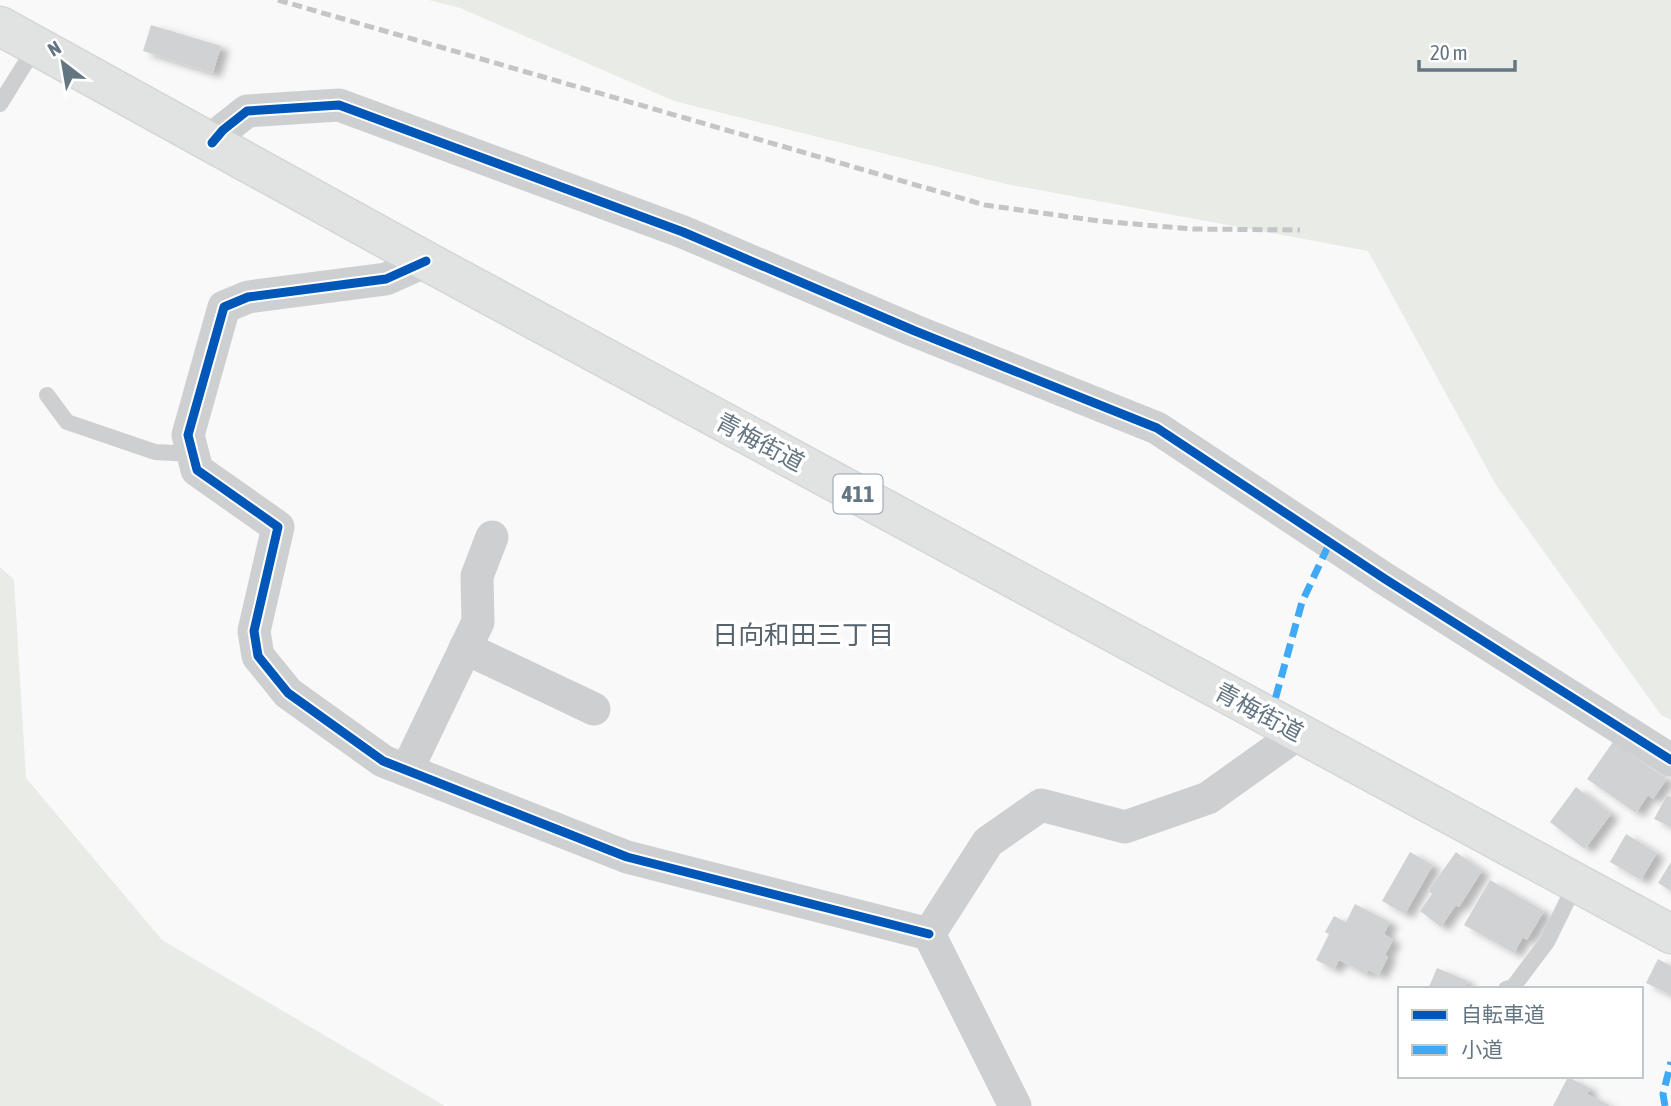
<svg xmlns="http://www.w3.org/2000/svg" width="1671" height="1106" font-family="'Asap Condensed','Noto Sans JP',sans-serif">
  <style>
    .green { fill: #e8ebe6 }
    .building { fill: #d0d2d3; filter: url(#shadow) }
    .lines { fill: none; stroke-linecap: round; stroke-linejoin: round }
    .highway-casing { stroke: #d5d6d6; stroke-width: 41 }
    .lane { stroke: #cecfd0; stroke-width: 16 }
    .street { stroke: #cecfd0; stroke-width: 33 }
    .highway { stroke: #e1e2e2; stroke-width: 38 }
    .rail { stroke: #c3c5c6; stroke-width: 5; stroke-dasharray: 10 5; stroke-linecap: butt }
    .quiet { stroke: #3fa9f5; stroke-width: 7; stroke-dasharray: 14 7; stroke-linecap: butt }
    .cycleway-casing { stroke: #fff; stroke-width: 13 }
    .cycleway { stroke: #0057b8; stroke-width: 9 }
    .labels { text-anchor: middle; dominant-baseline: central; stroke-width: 7; stroke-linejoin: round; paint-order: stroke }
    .shield { fill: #fff; stroke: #939fa8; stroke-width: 2 }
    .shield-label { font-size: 23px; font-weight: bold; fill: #657683 }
    .street-label { font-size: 24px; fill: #657683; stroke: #fff }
    .neighbourhood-label { font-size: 26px; fill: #57646e; stroke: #fff }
  </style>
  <defs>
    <filter id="shadow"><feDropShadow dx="8" dy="4.5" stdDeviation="3.5" flood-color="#0004"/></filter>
  </defs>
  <rect width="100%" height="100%" fill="#f9f9f9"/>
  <!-- green -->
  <g class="green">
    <path d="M429,0H1671V720L1661,715L1496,485L1368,251L1006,184L674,101L460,8Z"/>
    <path d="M0,567L14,580L26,778L162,940L445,1106H0Z"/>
  </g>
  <!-- building -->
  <g class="building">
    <path d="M151,25L221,46L213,73L143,51Z"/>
    <path d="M1613,742L1667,779L1653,799L1648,795L1636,813L1587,779Z"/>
    <path d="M1576,787L1611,814L1585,849L1550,822Z"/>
    <path d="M1667,795L1671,797V827L1654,819Z"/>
    <path d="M1626,834L1657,853L1641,880L1610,862Z"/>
    <path d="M1410,852L1433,865L1405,914L1382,901Z"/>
    <path d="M1456,852L1482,871L1459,907L1456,905L1441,927L1420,911L1432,894L1428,891Z"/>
    <path d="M1671,862V891L1658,883Z"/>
    <path d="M1490,880L1544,911L1527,940L1523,937L1514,953L1464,925Z"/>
    <path d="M1355,904L1390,922L1384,934L1393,940L1385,955L1388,957L1379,975L1368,970L1366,974L1339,960L1334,969L1316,960L1329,934L1325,932L1334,916L1346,922Z"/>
    <path d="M1658,959L1671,966V993L1669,994L1646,983Z"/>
    <path d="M1437,968L1468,981L1465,989H1428Z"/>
    <path d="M1568,1077L1590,1088L1587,1094L1611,1106H1553Z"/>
  </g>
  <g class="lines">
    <!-- highway casing -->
    <g class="highway-casing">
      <path id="highway" d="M0,26L426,261L1671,934"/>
    </g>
    <!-- lane -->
    <g class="lane">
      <path d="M0,104L36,46"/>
      <path d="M47,395L67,422L155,452L193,454"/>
      <path d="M1506,989L1513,987L1547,942L1576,883"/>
    </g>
    <!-- street -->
    <g class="street">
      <path d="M212,143L223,130L247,111L339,105L683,232L915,331L1157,428L1385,579L1671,760"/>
      <path d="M426,261L386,279L248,297L224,307L188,435L197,470L278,527L254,631L258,656L288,693L383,761L627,857L929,934"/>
      <path d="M465,648L594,709"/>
      <path d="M407,770L478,622L477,576L492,537"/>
      <path d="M1015,1106L929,934L988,842L1041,805L1125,827L1208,798L1299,733"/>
    </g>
    <!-- highway -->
    <use href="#highway" class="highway"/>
    <!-- rail -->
    <path class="rail" d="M278,0L985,205L1099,221L1193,229L1300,230"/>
    <!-- quiet -->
    <g class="quiet">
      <path d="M1270,718L1302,602L1330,542"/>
      <path d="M1665,1106L1663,1094L1671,1062"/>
    </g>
    <!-- cycleway casing -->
    <g class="cycleway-casing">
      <g id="cycleway">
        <path d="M212,143L223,130L247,111L339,105L683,232L915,331L1157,428L1385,579L1671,760"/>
        <path d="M426,261L386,279L248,297L224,307L188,435L197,470L278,527L254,631L258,656L288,693L383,761L627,857L929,934"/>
      </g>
    </g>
    <!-- cycleway -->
    <use href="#cycleway" class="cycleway"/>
  </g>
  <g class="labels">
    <!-- shield labels -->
    <rect class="shield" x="833.5" y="474.5" width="49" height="39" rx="5"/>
    <g class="shield-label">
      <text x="858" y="494">411</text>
    </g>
    <!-- street labels -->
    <g class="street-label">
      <text transform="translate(760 442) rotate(28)">青梅街道</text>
      <text transform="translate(1259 712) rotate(28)">青梅街道</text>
    </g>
    <!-- neighbourhood labels -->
    <g class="neighbourhood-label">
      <text x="803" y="635">日向和田三丁目</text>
    </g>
  </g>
  <!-- legend -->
  <rect x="1398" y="987" width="245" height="91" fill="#ffffff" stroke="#c1c8cd" stroke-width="2"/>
  <rect x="1412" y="1010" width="35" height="10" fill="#0057b8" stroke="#c1c8cd" stroke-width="2"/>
  <text x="1461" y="1022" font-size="21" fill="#657683">自転車道</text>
  <rect x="1412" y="1045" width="35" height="10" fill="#3fa9f5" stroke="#c1c8cd" stroke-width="2"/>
  <text x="1461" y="1057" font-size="21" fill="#657683">小道</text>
  <!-- north arrow -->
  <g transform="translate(63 63) rotate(329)" stroke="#ffffff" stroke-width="5" paint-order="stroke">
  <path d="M0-5L12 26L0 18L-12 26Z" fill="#657683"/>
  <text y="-10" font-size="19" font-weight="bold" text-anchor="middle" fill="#657683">N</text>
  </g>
  <!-- scale -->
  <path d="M1419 60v10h96v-10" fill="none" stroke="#657683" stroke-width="3.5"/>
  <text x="1430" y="60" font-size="21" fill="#657683" stroke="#ffffff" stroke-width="5" paint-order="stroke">20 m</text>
</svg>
